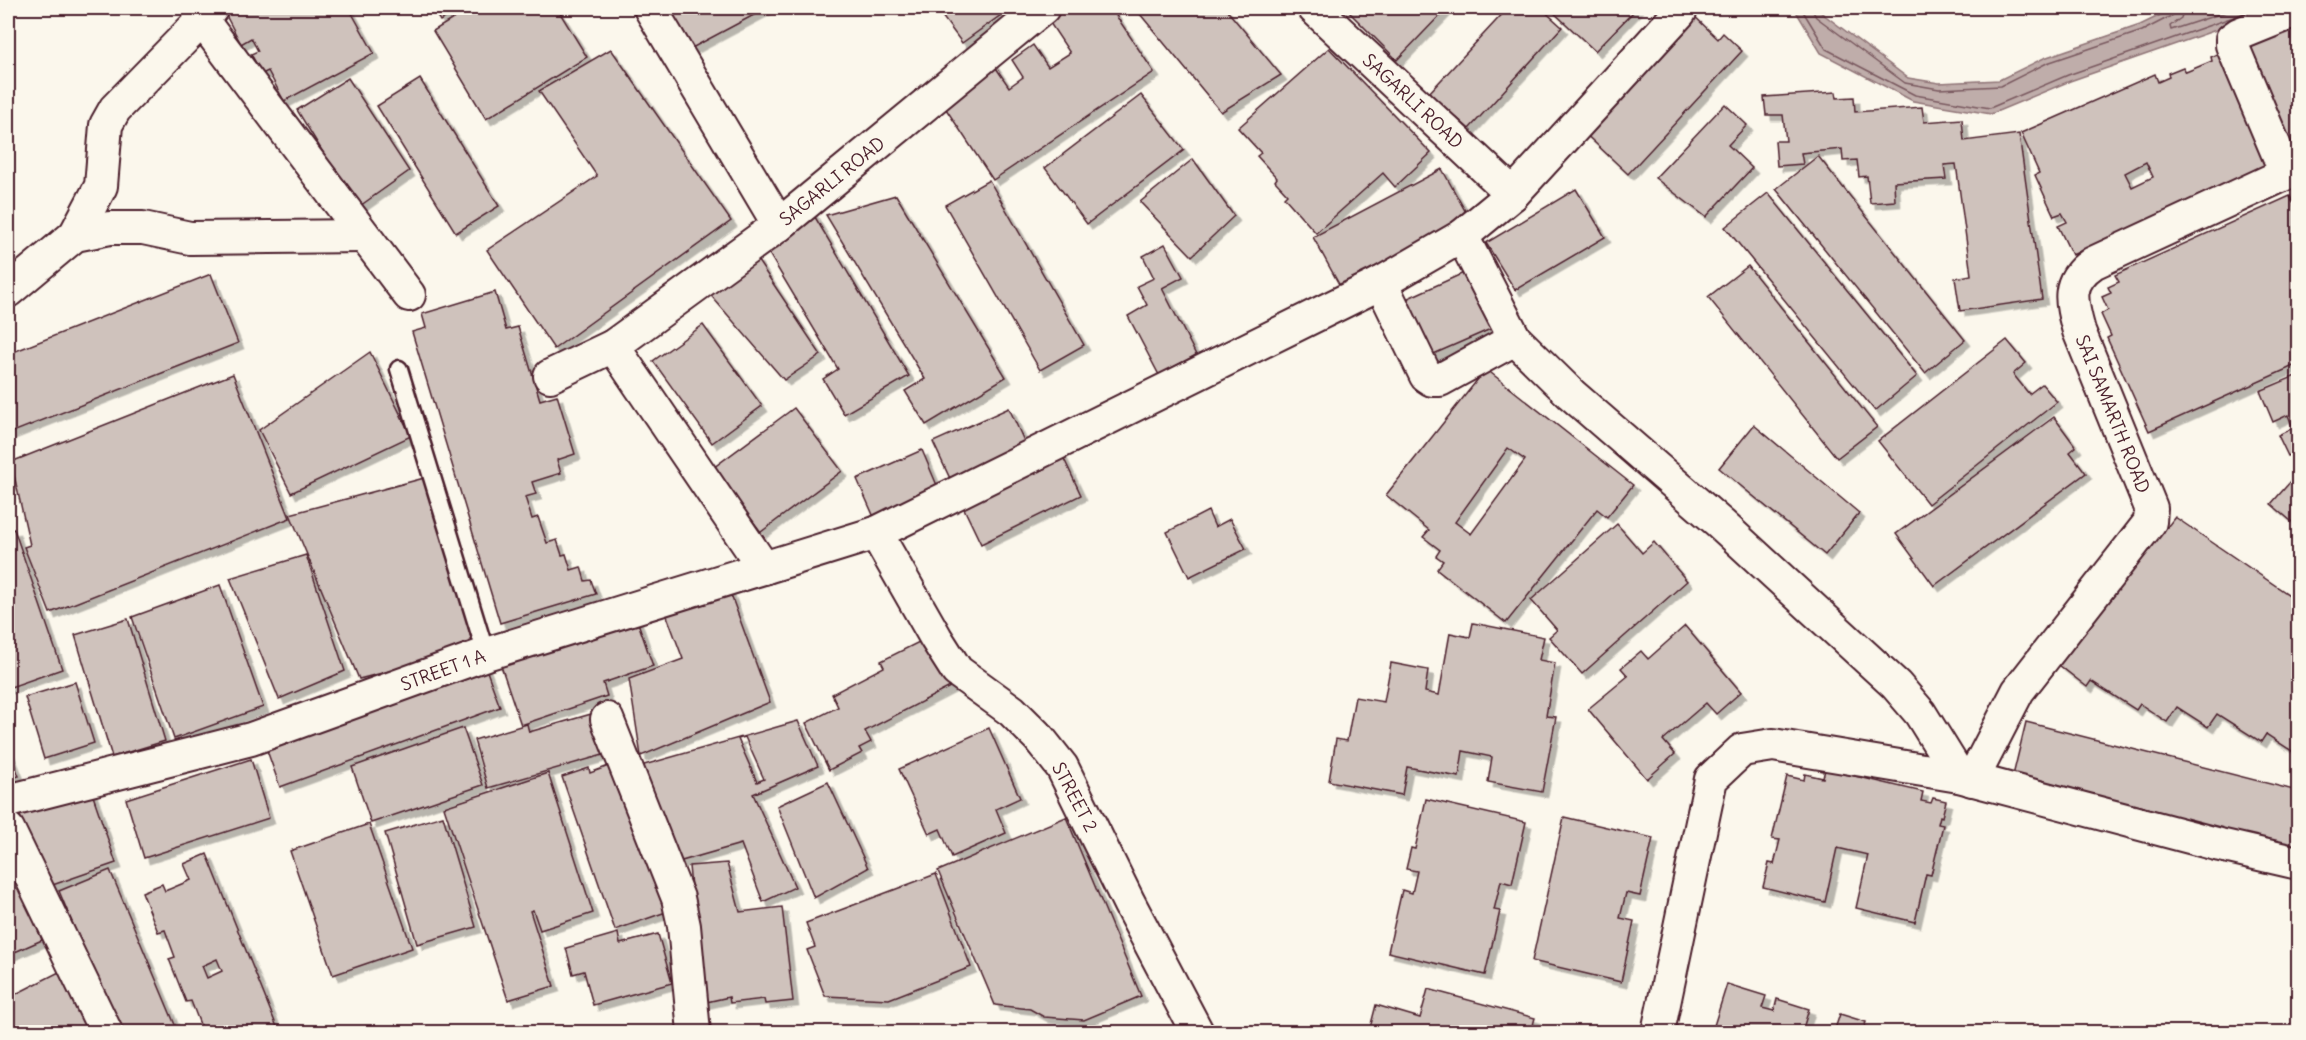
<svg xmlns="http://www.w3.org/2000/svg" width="2306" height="1040" font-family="Delius,sans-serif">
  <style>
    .water { fill: #bfadaa; stroke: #907477; stroke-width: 1.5 }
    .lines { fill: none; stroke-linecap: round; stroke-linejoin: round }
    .shore { stroke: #79585e; stroke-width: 1.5 }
    .building { fill: #cfc2bc; stroke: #4a1f2b; stroke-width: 1.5; fill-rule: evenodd; filter: url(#shadow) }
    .service-casing { stroke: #4a1f2b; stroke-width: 21 }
    .minor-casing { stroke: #4a1f2b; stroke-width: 36 }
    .service { stroke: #fbf7ec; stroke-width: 16 }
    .minor { stroke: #fbf7ec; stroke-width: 32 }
    .labels { text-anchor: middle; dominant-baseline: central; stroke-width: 4.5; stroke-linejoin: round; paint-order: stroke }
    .street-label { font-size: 18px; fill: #4a1f2b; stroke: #fbf7ec }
  </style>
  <defs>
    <filter id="shadow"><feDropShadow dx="5.5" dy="5.5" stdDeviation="0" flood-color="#0004"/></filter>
  </defs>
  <rect width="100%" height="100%" fill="#fbf7ec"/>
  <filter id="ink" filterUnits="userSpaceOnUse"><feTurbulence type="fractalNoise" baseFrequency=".0167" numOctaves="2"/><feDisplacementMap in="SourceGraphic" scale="12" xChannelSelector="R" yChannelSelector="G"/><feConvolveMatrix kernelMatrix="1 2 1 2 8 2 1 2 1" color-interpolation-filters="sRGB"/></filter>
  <g filter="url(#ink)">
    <!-- water -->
    <path class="water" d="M1794,8H1815L1908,78L1939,83L1999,80L2044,58L2140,25L2175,8H2279L2070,81L1991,114L1913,101L1821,53Z"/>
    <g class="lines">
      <!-- shore -->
      <g class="shore">
        <path d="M1801,8L1826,49L1915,95L1990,108L2068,75L2242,14"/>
        <path d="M1811,8L1816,17L1905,83L1939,89L2001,86L2047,63L2142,31L2173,15L2176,8"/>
        <path d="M2184,8L2181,18L2170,26L2171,30L2238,8"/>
      </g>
    </g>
    <!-- building -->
    <g class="building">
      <path d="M222,8H349L374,53L284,101L268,71L262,74L251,54L258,51L251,38L241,44Z"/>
      <path d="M432,8H462L440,21Z"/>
      <path d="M471,8H557L587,57L486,119L433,31Z"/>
      <path d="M667,8H767L690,49Z"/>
      <path d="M936,8H1002L1005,12L962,43Z"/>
      <path d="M1066,8H1111L1154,72L993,180L938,97L992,62L1009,87L1023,77L1012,60L1033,45L1048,67L1070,53L1048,20Z"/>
      <path d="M1135,8H1225L1281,75L1221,112Z"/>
      <path d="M1345,8H1447L1397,60Z"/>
      <path d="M1508,8H1541L1562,27L1469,129L1429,93Z"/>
      <path d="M1549,8H1637L1595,51Z"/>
      <path d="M1688,10L1718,39L1723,33L1742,51L1628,174L1578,127Z"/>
      <path d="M2298,18V158L2289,162L2246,43Z"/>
      <path d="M1329,48L1431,153L1395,187L1383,173L1316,233L1284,197L1287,194L1275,181L1277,178L1257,156L1261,153L1238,128Z"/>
      <path d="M611,49L731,221L554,349L487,250L597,176L539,91Z"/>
      <path d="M2226,49L2277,164L2072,255L2058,226L2067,222L2062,213L2054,216L2035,175L2039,173L2021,133L2155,74L2158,82L2169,77L2168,73L2183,67L2186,72L2212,61L2211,57ZM2146,162L2153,177L2132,187L2125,173Z"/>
      <path d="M348,78L409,171L357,208L297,110Z"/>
      <path d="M420,79L499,206L456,233L377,106Z"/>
      <path d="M1836,92L1837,98L1854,97L1855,112L1922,107L1924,122L1962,119L1964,141L2019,134L2042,299L1960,311L1955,278L1971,275L1956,164L1944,165L1946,179L1894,182L1895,201L1870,203L1867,176L1859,177L1857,160L1843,161L1842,149L1801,153L1803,164L1777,166L1775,141H1786L1783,115H1766L1764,97Z"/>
      <path d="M1141,95L1184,150L1087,224L1045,168Z"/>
      <path d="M1725,104L1747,125L1728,145L1752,168L1706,217L1655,178Z"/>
      <path d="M1818,156L1965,340L1925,373L1776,189Z"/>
      <path d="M1193,159L1234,216L1192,256L1140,202Z"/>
      <path d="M1442,169L1469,218L1340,286L1313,237Z"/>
      <path d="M989,180L1084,345L1040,370L945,205Z"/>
      <path d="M1576,189L1605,237L1515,290L1486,243Z"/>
      <path d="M1768,193L1917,376L1875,411L1725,227Z"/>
      <path d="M896,195L1006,377L926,425L905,391L925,379L826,215Z"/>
      <path d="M2290,196L2298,214V364L2149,431L2107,338L2111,336L2101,314L2108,310L2102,297L2111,293L2108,287L2119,282L2115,275Z"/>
      <path d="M812,212L909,376L844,414L823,379L838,369L762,242Z"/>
      <path d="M1165,244L1183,277L1162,288L1196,355L1159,375L1128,316L1147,305L1137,286L1154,278L1143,256Z"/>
      <path d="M756,258L821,355L784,380L707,291Z"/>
      <path d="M1748,266L1877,427L1837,458L1708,297Z"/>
      <path d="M1468,271L1493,328L1429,356L1404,300Z"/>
      <path d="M211,274L238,343L8,434V354Z"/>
      <path d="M495,292L506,330L518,327L540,400L557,395L575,454L557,460L561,473L532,482L536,494L525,497L532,519L538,517L547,543L557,540L562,555L566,554L571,570L581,567L585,581L591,580L596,594L500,623L412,332L426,328L422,314Z"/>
      <path d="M703,325L762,406L712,443L653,361Z"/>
      <path d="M2007,340L2026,363L2013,374L2029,394L2042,384L2057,402L1928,504L1878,441Z"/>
      <path d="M370,352L411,436L291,493L259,430Z"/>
      <path d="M1486,369L1633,485L1607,517L1597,509L1506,623L1437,569L1443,561L1436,556L1440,550L1423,537L1429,530L1386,495ZM1508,448L1525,460L1471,534L1455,522Z"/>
      <path d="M233,374L290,518L50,613L24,547L30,545L11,462Z"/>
      <path d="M2298,375V451L2288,456L2278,435L2293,428L2288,415L2273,422L2260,391Z"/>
      <path d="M794,408L842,471L761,532L713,468Z"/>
      <path d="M1009,408L1029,452L953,485L933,442Z"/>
      <path d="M2054,417L2076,447L2070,452L2086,473L1934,586L1896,534Z"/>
      <path d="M1754,425L1859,513L1825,555L1719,468Z"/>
      <path d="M1058,446L1081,495L981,544L957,494Z"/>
      <path d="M922,450L942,497L878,526L857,479Z"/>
      <path d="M2298,473V527L2271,504Z"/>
      <path d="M428,477L474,649L359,679L290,514Z"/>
      <path d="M1208,511L1215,527L1230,519L1246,549L1189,577L1167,532Z"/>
      <path d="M2175,517L2298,601V755L2266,734L2261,742L2217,714L2208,727L2177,707L2167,722L2140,704L2136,710L2091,681L2087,687L2059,665Z"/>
      <path d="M1617,524L1642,553L1654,542L1687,581L1582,674L1549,637L1557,630L1531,600Z"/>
      <path d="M14,529L62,669L8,688V531Z"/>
      <path d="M306,555L345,671L279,699L230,578Z"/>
      <path d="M727,584L770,702L641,756L629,679L683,659L664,608Z"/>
      <path d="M220,585L263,707L174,739L132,617Z"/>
      <path d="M634,611L653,666L603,683L607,696L521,725L498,657Z"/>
      <path d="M128,619L165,741L112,757L75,635Z"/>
      <path d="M1473,623L1544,637L1539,660L1555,663L1546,716L1556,717L1542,792L1488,782L1492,757L1463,751L1459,777L1407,767L1402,795L1329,781L1336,739L1347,741L1355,697L1384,702L1391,663L1428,670L1425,692L1439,695L1450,633L1470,637Z"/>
      <path d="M1685,626L1741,692L1716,714L1706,703L1663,740L1675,754L1647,779L1588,709L1628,676L1621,668L1641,651L1648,659Z"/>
      <path d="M929,637L954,685L865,731L871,742L859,748L862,753L829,770L806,723L838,707L832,694L884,667L881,661Z"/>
      <path d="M484,663L500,707L280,787L264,742Z"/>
      <path d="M75,682L94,743L44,759L25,697Z"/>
      <path d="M598,712L610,753L488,788L474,740L527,724L529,732Z"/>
      <path d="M798,721L818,766L753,794L795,887L763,902L741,844L678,862L637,767ZM745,737L764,779L757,782L738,739Z"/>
      <path d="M2026,722L2298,791V855L2011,784Z"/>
      <path d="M463,728L483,785L371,823L352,767Z"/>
      <path d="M989,728L1020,798L996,809L1006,833L952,857L940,829L929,834L899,769Z"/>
      <path d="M8,749L19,776L8,779Z"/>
      <path d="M251,759L269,818L144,858L126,799Z"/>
      <path d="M614,764L666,912L615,930L562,777L589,768L590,773Z"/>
      <path d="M1825,769L1923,792L1921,801L1931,803L1933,798L1946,801L1942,817L1940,816L1938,824L1943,825L1931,875L1926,874L1915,922L1856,908L1868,855L1837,848L1825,902L1763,887L1769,863L1774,864L1780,840L1772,839L1787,776L1804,780L1805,774L1823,778Z"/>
      <path d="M548,773L593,913L540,930L533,910L530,911L554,986L508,1000L444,807Z"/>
      <path d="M828,782L868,868L814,898L777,806Z"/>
      <path d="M89,784L116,863L41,889L13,810Z"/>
      <path d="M1426,799L1526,822L1512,884L1501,881L1494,910L1500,911L1485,975L1388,952L1402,890L1412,893L1417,871L1406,869L1411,848L1415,849Z"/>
      <path d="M443,816L476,927L417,944L385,833Z"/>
      <path d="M1066,817L1141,996L1084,1020L1044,1017L1030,1009L995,1005L938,871Z"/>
      <path d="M1564,817L1653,838L1640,896L1626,893L1620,918L1634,921L1621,982L1532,961Z"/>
      <path d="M369,824L412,948L333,975L290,851Z"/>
      <path d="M8,854L42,940L8,955Z"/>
      <path d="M207,854L279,1032H199L197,1029L201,1027L191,1001L186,1002L169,959L175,957L165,930L158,932L142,892L162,884L165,891L191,880L184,864ZM217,959L222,971L207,978L202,966Z"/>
      <path d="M727,863L740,912L782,907L793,1001L765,1004L764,999L730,1003L729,997L702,1003L689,866Z"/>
      <path d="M110,870L178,1032H118L59,891Z"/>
      <path d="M936,874L971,967L889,999L825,996L807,950L815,947L806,923Z"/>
      <path d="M618,933L620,944L658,934L672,983L593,1005L584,971L573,974L566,948Z"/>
      <path d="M61,971L92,1032H8V998Z"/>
      <path d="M1727,984L1766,996L1762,1008L1774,1011L1777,999L1809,1009L1802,1032H1712Z"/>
      <path d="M1428,989L1535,1018L1531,1032H1369L1376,1005L1420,1018Z"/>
      <path d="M1840,1014L1866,1022L1863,1032H1834Z"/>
    </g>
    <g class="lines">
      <!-- service casing -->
      <g class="service-casing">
        <path id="service" d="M399,369L486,654"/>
      </g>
      <!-- minor casing -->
      <g class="minor-casing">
        <g id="minor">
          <path d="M212,8L202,20L409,295"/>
          <path d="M650,8L779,225"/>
          <path d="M1314,8L1513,194"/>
          <path d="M2286,173L2232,45V39L2239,34L2298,10"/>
          <path d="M75,235L101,186L106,125L115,109L202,20"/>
          <path d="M1462,236L1515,339L1571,394L1721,524L1896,685L1920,713L1959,776"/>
          <path d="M1381,283L1426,376L1432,380H1440L1515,339"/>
          <path d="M8,291L75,235L110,228H143L190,238L364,236"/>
          <path d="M613,346L764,568"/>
          <path d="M550,376L613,346L779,225L1043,8"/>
          <path d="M876,533L936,638L957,671L1012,711L1039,738L1062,767L1129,903L1197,1032"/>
          <path d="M607,719L678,898L684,926L694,1032"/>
          <path d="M1972,780L2018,691L2150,522L2151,508L2079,331C2071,302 2065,282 2093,263L2298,168"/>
          <path d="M8,801L251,739L486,654L876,533L1381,283L1462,236L1513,194L1680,12"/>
          <path d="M8,829L106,1032"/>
          <path d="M1658,1032L1711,779L1742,750L1773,745L1959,776L2220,845L2298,863"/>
        </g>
      </g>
      <!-- service -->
      <use href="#service" class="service"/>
      <!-- minor -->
      <use href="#minor" class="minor"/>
    </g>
  </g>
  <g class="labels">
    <!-- street labels -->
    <g class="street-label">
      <text transform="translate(1413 101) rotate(43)">SAGARLI ROAD</text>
      <text transform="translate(832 181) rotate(-39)">SAGARLI ROAD</text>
      <text transform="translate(2113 414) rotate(68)">SAI SAMARTH ROAD</text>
      <text transform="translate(443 670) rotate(-20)">STREET 1 A</text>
      <text transform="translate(1075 797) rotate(62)">STREET 2</text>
    </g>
  </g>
  <!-- margin -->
  <rect width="2306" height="1040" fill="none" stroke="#fbf7ec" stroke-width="30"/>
  <rect x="15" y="15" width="2276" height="1010" fill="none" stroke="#4a1f2b" stroke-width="2" filter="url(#ink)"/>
</svg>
